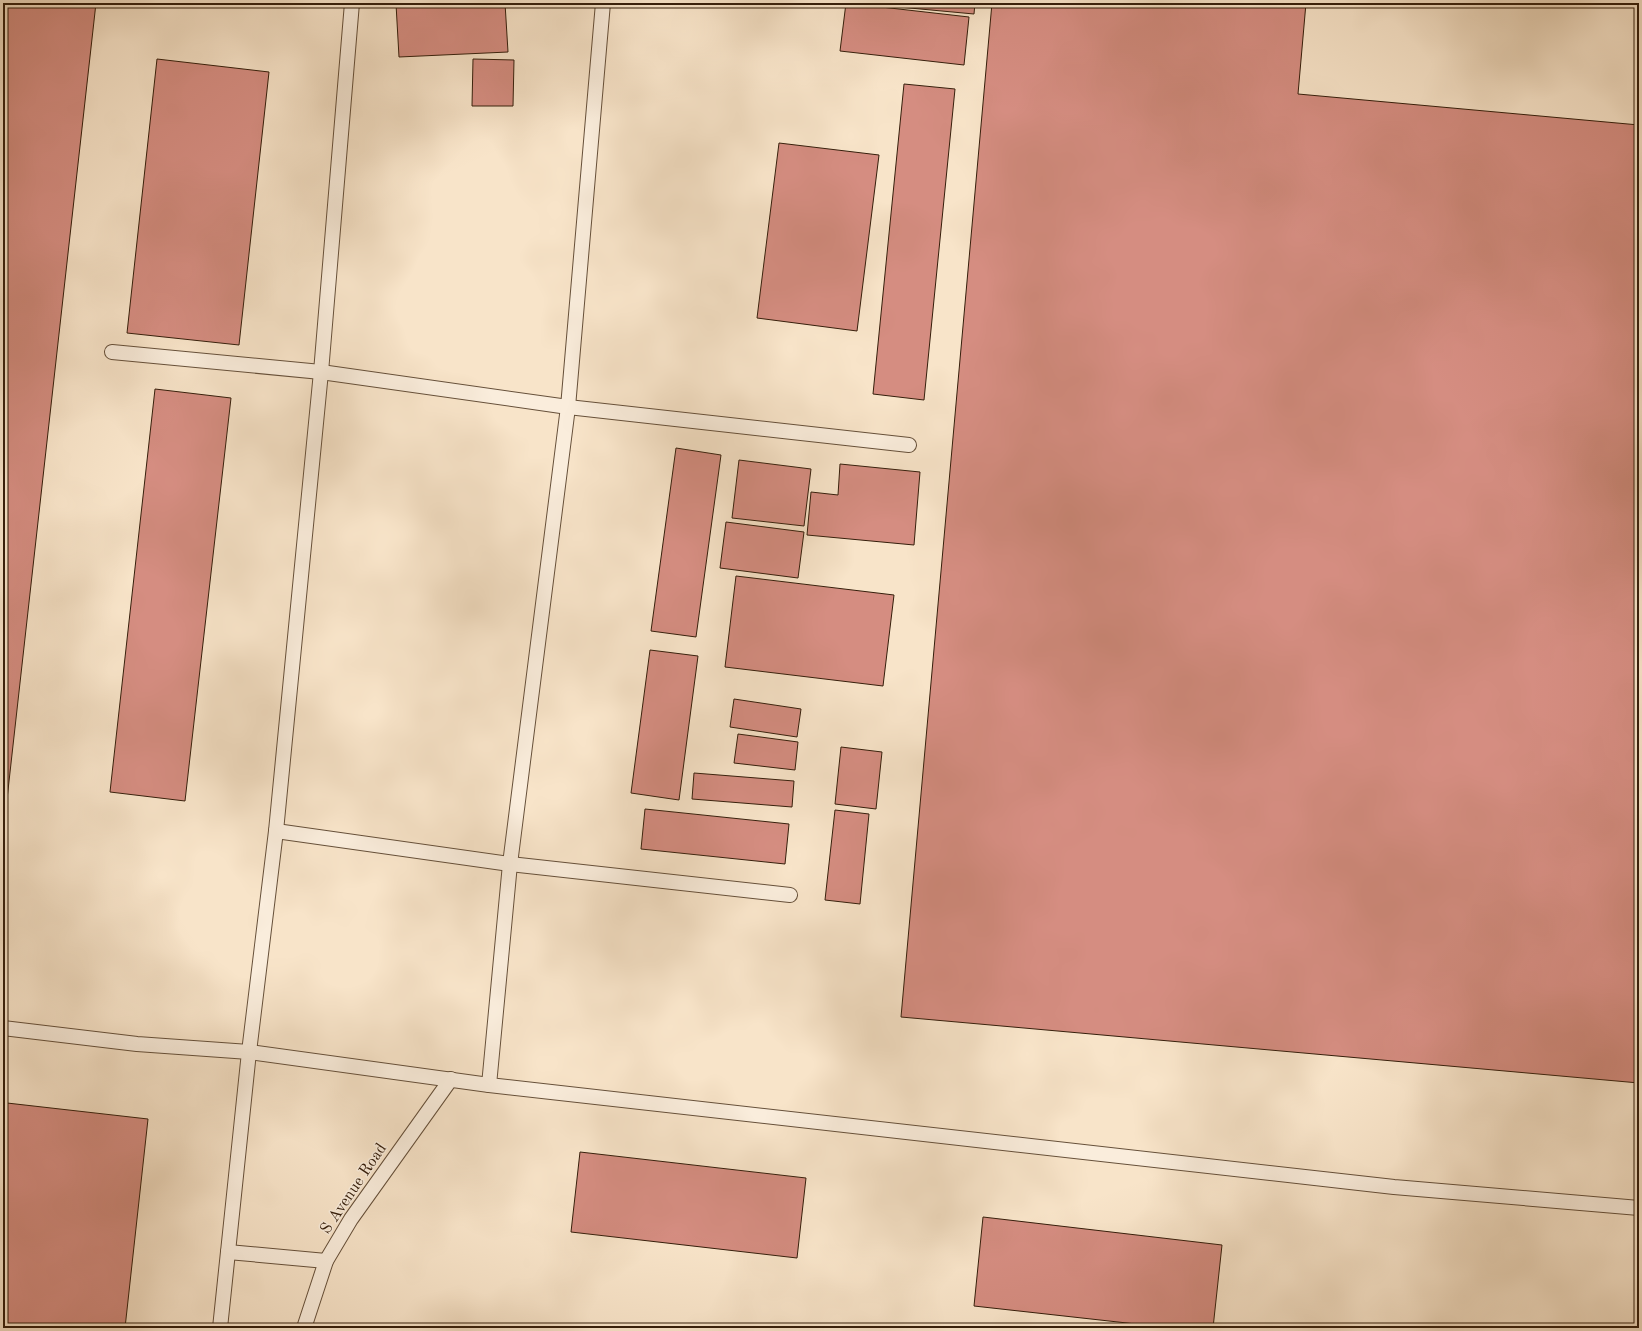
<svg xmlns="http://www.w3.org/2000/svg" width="1642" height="1331" font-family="'Old Standard TT',serif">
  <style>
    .building { fill: #d58d81; stroke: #351e0b }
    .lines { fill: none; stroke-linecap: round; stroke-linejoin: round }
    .service-casing { stroke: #66503a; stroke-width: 16 }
    .service { stroke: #faeddc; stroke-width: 14 }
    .labels { text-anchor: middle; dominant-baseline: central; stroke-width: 3; stroke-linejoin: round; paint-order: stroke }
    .street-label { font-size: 16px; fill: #351e0b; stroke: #faeddc }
  </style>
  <rect width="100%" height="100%" fill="#f8e4c9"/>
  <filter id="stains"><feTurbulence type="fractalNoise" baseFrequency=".005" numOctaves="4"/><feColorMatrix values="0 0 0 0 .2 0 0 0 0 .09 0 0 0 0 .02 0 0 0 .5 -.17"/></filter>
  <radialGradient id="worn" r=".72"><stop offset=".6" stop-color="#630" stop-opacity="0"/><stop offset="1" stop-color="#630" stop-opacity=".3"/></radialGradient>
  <!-- building -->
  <g class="building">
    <path d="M3,3H96L3,835Z"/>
    <path d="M427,3H505L508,52L399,57L396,4Z"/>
    <path d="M846,3L969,17L964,65L840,51Z"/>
    <path d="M856,3H975L974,14Z"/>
    <path d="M992,3H1306L1298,94L1639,125V1083L901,1017Z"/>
    <path d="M157,59L269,72L239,345L127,333Z"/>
    <path d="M473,59L514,60L513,106H472Z"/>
    <path d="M904,84L955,89L924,400L873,394Z"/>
    <path d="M779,143L879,155L857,331L757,318Z"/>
    <path d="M155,389L231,398L185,801L110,792Z"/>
    <path d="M676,448L721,455L696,637L651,631Z"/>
    <path d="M739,460L811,469L804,526L732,518Z"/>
    <path d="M840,464L920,472L914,545L807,535L811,492L838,495Z"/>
    <path d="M726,522L804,532L798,578L720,568Z"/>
    <path d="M736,576L894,595L883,686L725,667Z"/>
    <path d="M650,650L698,656L679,800L631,793Z"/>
    <path d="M734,699L801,709L797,737L730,727Z"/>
    <path d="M738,734L798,742L795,770L734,763Z"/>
    <path d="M841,747L882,752L876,809L835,804Z"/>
    <path d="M694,773L794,781L792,807L692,799Z"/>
    <path d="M645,809L789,824L785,864L641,849Z"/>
    <path d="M835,810L869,814L860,904L825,900Z"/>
    <path d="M7,1103L148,1119L125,1328H3V1139Z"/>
    <path d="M580,1152L806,1178L797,1258L571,1232Z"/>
    <path d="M983,1217L1222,1245L1213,1328H1172L974,1306Z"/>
  </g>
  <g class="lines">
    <!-- service casing -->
    <g class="service-casing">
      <g id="service">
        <path d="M112,352L321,372L568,407L909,445"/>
        <path d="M276,831L510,864L790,895"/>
        <path d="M3,1028L137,1044L249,1052L489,1085L1394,1187L1639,1208"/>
        <path d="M489,1085L510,864L568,407L603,3"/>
        <path d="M228,1252L326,1261"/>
        <path d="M220,1328L249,1052L276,831L321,372L352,3"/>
        <path d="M304,1328L326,1261L351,1219L451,1079"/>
      </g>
    </g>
    <!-- service -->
    <use href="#service" class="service"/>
  </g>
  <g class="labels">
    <!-- street labels -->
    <g class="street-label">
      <text transform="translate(354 1189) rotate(-56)">S Avenue Road</text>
    </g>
  </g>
  <!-- margin -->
  <rect width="1642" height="1331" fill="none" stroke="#f8e4c9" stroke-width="16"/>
  <rect x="4" y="4" width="1634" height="1323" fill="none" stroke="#351e0b" stroke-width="2"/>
  <rect x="8" y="8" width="1626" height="1315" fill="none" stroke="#351e0b"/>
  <rect width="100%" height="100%" filter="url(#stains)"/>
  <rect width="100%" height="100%" fill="url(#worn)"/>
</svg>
